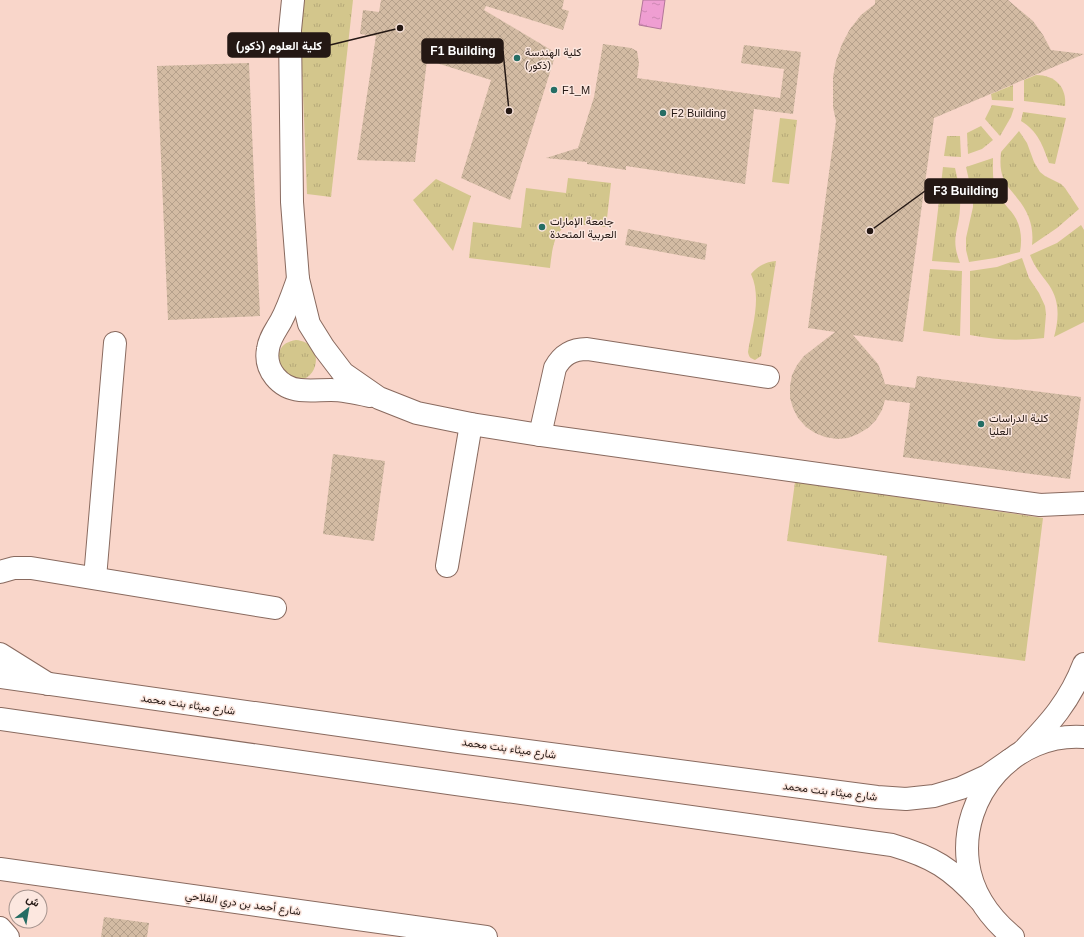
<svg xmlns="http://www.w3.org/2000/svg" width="1084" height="937" font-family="Helvetica,Vazirmatn,sans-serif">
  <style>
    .grass { fill: url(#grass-tufts) }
    .water { fill: url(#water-ripples); stroke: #b27699 }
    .building { fill: url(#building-cross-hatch) }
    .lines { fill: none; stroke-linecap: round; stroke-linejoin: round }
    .minor-casing { stroke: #896a5f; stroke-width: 24 }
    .major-casing { stroke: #896a5f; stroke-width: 24 }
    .minor { stroke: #fff; stroke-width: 22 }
    .major { stroke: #fff; stroke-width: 22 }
    .poi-dot { fill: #256d64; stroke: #fce7df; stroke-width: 1.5 }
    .labels { text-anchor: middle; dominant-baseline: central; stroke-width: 3; stroke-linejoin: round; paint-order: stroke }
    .poi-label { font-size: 11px; fill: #241814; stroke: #fce7df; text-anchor: start }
    .street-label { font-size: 11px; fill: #241814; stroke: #fce7df }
    .leader { fill: none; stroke: #241814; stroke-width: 1.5 }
    .callout-dot { fill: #241814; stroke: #fce7df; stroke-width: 1.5 }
    .callout { fill: #241814; stroke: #241814; stroke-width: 1.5 }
    .callout-label { font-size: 12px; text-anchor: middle; font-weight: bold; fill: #fff }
  </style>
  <defs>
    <pattern id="grass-tufts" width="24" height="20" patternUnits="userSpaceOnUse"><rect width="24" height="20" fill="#d3c68c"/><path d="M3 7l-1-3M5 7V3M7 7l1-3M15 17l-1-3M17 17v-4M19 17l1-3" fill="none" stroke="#b5a978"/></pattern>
    <pattern id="water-ripples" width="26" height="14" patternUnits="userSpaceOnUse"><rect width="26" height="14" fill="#ef9ed2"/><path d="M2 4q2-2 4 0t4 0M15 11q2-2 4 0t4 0" fill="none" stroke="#cd87b3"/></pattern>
    <pattern id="building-cross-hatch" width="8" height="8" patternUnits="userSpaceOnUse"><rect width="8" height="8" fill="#d3bba3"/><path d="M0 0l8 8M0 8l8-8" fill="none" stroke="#b5a08b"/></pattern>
  </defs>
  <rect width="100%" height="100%" fill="#f9d6ca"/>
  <!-- grass -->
  <g class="grass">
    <path d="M301,0H353L331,197L307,194L301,45Z"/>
    <path d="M1036,75C1055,75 1067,87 1065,106L1024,101V80Z"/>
    <path d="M1013,85V101L992,100L991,94Z"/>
    <path d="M992,105L1014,108L1011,117L1000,136L985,119Z"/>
    <path d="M1023,112L1066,118L1055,164L1049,163C1043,146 1038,131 1021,121Z"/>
    <path d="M780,118L797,120L789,184L772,182Z"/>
    <path d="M981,126L993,140L982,149L968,154L967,133Z"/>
    <path d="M1019,131L1027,143L1034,162L1040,172L1045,176L1061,184L1065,188L1079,209L1057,228L1032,245C1034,227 1029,212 1017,198C1013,192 1007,187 1004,180C1000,171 1000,162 1001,152Z"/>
    <path d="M947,136H960L961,157L944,156Z"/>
    <path d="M993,158C993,169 992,182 997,192C1000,198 1004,203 1008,208C1020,220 1023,235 1020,252L995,258L969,262L966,250V238L973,207V198L966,167Z"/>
    <path d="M943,167L955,168C958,181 961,195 960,208C959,232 950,237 960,263L932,261Z"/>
    <path d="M568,178L611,183L606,227C562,222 555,222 550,268L469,258L473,222L521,228L526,188L566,193Z"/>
    <path d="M436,179L471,196L453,251L413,200Z"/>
    <path d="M1081,225L1084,230V322L1054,337C1059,319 1060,301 1049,285C1041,274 1035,268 1030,255L1057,243Z"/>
    <path d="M1022,258L1029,278L1039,293L1045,306L1046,314L1044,338C1018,341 995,340 970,335V271L997,267Z"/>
    <path d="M776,261L761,356L755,360C750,358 749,357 748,352C752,327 762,298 751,274C758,266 765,262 776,261Z"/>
    <path d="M930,269L962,271L960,336L923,331Z"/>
    <path d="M296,340C328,343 318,387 292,379C287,378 281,369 277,364C279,350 280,343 296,340Z"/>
    <path d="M795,482L1043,518L1025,661L878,642L887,556L787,541Z"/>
  </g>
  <!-- water -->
  <path class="water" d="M643,0H665L661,29L639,25Z"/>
  <!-- building -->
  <g class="building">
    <path d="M381,0H564L562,9L569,11L563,30L486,6L484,10L556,53L510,200L461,178L491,80L427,60L415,162L357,160L376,36L360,34L363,10L379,12Z"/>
    <path d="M875,0H1008L1033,21L1043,35L1051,50L1084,54L934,118L903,342L853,335L878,364L882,374L885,384L915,388L917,376L1081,397L1070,479L903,457L910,403L885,400L882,410L876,420L868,428L858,434L848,438L837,439L825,437L815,433L806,427L798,418L793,408L790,398V386L792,375L797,365L804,356L835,332L808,328L836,121L833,107V77L836,61L842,44L850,29L861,15L875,4Z"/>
    <path d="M603,44L631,48L637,51L639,63L637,78L780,98L784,69L741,63L744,45L801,52L793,114L754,109L745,184L626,166V170L587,164V162L546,158L578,148L594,97Z"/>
    <path d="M249,63L260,316L168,320L157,66Z"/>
    <path d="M628,229L707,244L705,260L625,245Z"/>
    <path d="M333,454L385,461L374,541L323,534Z"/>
    <path d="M104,917L149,923L147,937H101Z"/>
  </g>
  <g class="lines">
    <!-- minor casing -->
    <g class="minor-casing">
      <g id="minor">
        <path d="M293,0L290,30L292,202L298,279L309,324L324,348L343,373L379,398L417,413L471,424L540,435L1040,505L1084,503"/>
        <path d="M298,279C293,293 288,308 281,321C276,330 269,339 268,349C264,370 280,388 300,390C310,391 320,390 331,390C344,390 357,393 370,396"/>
        <path d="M540,435L555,368C562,355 572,349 587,349L768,377"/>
        <path d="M447,566L471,424"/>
        <path d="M0,572L14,568H31L275,608"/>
        <path d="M95,578L115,343"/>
        <path d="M0,654L48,684"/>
        <path d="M1023,751C1050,723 1070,701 1084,664"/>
        <path d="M0,869L486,937"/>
        <path d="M0,928L8,937"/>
      </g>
    </g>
    <!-- major casing -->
    <g class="major-casing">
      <g id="major">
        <path d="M0,677L459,742L877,797L906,799L934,796L961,788L987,776L1010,760"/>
        <path d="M0,719L449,783L892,845C933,857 951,868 980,900"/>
        <path d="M1013,937C990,918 972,893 968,863C959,795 1015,732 1084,737"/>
      </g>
    </g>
    <!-- minor -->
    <use href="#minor" class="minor"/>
    <!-- major -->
    <use href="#major" class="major"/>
  </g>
  <!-- markers -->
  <g class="poi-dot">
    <circle cx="517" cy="58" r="4"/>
    <circle cx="554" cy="90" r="4"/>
    <circle cx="663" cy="113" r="4"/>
    <circle cx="542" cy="227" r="4"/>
    <circle cx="981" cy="424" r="4"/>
  </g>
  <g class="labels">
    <!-- poi labels -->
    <g class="poi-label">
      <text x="525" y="52">كلية الهندسة<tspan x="525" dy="13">(ذكور)</tspan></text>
      <text x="562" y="90">F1_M</text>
      <text x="671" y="113">F2 Building</text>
      <text x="550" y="221">جامعة الإمارات<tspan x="550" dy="13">العربية المتحدة</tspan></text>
      <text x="989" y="418">كلية الدراسات<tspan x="989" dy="13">العليا</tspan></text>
    </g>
    <!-- street labels -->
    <g class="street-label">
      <text transform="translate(188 704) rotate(8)">شارع ميثاء بنت محمد</text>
      <text transform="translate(509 748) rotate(8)">شارع ميثاء بنت محمد</text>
      <text transform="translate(830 791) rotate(7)">شارع ميثاء بنت محمد</text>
      <text transform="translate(243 903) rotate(8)">شارع أحمد بن دري الفلاحي</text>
    </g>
  </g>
  <!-- callouts -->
  <path class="leader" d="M400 28L330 45M509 111L503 51M870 231L925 191"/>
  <g class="callout-dot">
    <circle cx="400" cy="28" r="4"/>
    <circle cx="509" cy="111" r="4"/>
    <circle cx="870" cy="231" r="4"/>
  </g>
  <g class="callout">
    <rect x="228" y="33" width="102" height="24" rx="4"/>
    <rect x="422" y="39" width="81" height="24" rx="4"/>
    <rect x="925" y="179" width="82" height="24" rx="4"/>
  </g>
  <g class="callout-label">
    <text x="279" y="50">كلية العلوم (ذكور)</text>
    <text x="463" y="55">F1 Building</text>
    <text x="966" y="195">F3 Building</text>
  </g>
  <!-- north arrow -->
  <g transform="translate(28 909) rotate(31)"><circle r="19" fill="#fce7df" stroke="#a6948e"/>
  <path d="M0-3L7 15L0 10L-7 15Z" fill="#256d64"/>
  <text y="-6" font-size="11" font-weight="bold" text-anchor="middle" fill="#241814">ش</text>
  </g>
</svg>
